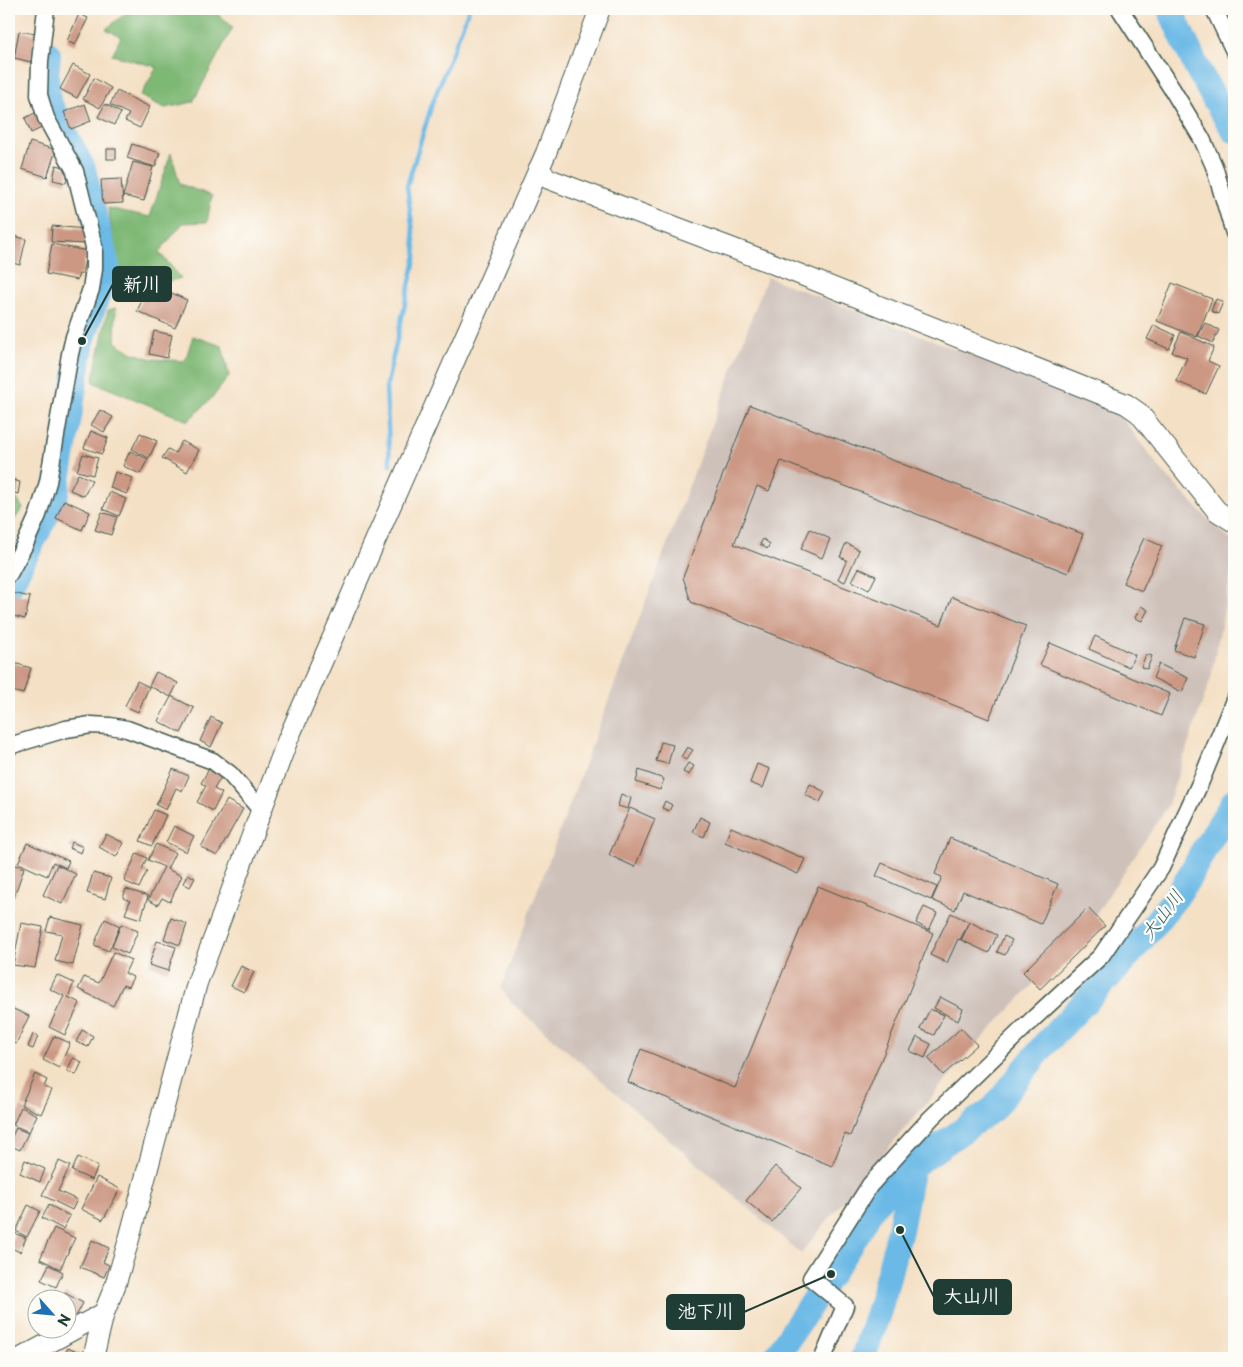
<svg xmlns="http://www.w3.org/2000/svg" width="1243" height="1367" font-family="'Playpen Sans','Klee One',sans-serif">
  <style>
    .industrial { fill: #cec1ba }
    .forest { fill: #7eb875; stroke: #4e7a54 }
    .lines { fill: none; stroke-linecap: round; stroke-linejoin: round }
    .stream { stroke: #6bb9e6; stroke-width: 4.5 }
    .river { stroke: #6bb9e6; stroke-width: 26 }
    .building { fill: #cc9884 }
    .minor-casing { stroke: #3f554a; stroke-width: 19 }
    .tertiary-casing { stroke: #3f554a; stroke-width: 22 }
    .minor { stroke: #fff; stroke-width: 16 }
    .tertiary { stroke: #fff; stroke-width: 20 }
    .labels { text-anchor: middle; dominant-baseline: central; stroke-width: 4.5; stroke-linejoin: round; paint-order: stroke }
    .water-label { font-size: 19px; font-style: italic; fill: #366269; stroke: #fdfcf7 }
    .leader { fill: none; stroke: #1f3d34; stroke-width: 2 }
    .callout-dot { fill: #1f3d34; stroke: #fdfcf7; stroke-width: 2 }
    .callout { fill: #1f3d34; stroke: #1f3d34; stroke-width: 2 }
    .callout-label { font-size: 19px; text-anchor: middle; font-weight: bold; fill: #fff }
  </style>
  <rect width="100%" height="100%" fill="#fdfcf7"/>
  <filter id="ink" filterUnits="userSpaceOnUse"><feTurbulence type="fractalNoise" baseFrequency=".02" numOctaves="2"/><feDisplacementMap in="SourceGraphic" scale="10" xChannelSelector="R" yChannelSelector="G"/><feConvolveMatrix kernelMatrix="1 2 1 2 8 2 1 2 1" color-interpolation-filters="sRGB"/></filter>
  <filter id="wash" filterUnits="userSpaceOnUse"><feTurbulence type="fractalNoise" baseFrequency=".0096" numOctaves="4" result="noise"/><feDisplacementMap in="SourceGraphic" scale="20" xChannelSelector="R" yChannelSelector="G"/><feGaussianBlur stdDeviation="1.12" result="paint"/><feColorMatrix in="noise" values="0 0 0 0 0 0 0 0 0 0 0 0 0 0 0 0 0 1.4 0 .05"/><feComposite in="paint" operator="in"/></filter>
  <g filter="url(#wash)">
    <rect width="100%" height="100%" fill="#f4e0c5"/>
    <!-- industrial -->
    <path class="industrial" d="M767,277L1116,410L1161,470L1207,518L1234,543V559L1211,677L1167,807L1090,923L967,1055L826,1222L801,1254L511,1002L501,988Z"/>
    <!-- forest -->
    <g class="forest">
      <path d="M131,9H198L217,14L233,27L193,102L165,108L140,96L157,67L112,55L121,37L106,29Z"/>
      <path d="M171,153L180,184L212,196L207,222L183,223L159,252L181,278L160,284L141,283L119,276L108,208L150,217Z"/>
      <path d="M116,308L115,342L133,353L153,359L185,361L193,336L222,346L229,376L213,397L188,421L95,383L93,380L108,310Z"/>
      <path d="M9,488L23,508L9,527Z"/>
    </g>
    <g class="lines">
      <!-- stream -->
      <path class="stream" d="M390,465L386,388L416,255L407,186L432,104L469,9"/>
      <!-- river -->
      <g class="river">
        <path d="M1170,9L1196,66L1215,100L1234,130"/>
        <path d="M9,587L55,498L82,341L107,266L83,169L48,101L46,76L48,54"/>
        <path d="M775,1358L831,1274L857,1234L870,1211L882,1195L912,1166L993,1109L1045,1044L1125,960L1176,897L1188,879L1206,846L1234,801"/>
        <path d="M863,1358L880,1307L900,1230L912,1166"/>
      </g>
    </g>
    <g id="blocks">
      <!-- building -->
      <g class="building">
        <path d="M79,14L88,18L75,45L67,41Z"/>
        <path d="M19,31L36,34L31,62L14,58Z"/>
        <path d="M73,65L90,74L77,98L60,89Z"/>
        <path d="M94,78L111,88L100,108L83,99Z"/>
        <path d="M117,91L150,107L140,128L125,121L129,114L110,105Z"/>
        <path d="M85,104L91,121L71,129L64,112Z"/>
        <path d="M105,104L121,113L114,125L98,117Z"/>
        <path d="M41,110L48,125L31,133L25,118Z"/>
        <path d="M30,142L56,150L47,177L22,169Z"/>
        <path d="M132,144L160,153L155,167L127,158Z"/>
        <rect x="107" y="149" width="9" height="10"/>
        <path d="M133,162L153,167L144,201L123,196Z"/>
        <path d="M56,165L69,168L66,183L53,180Z"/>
        <path d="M121,179L123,203L103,204L101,180Z"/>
        <path d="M52,226L86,229L85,244L51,242Z"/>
        <path d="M9,235L26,239L20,265L9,262Z"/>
        <path d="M52,244L87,251L82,274H79L77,280L46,274Z"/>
        <path d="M131,273L151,282L146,292L161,299L165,290L187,300L175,328L137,311L145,294L126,286Z"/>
        <path d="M1172,283L1212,299L1197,337L1157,321Z"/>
        <path d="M1216,299L1223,302L1218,314L1211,311Z"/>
        <path d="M1205,323L1219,330L1213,343L1198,336Z"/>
        <path d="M1154,325L1175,335L1169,349L1147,339Z"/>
        <path d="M154,331L172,335L167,358L149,354Z"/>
        <path d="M1181,332L1214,347L1208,361L1219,366L1206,394L1176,381L1187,358L1172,352Z"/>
        <path d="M750,405L1083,534L1068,573L781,461L769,491L757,486L734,544L941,625L952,597L1026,626L989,719L691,602L683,577Z"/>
        <path d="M100,410L113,417L104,432L91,425Z"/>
        <path d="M91,431L108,438L102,454L84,448Z"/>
        <path d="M140,433L157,441L149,458L132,449Z"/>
        <path d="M182,441L199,450L187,472L162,458L168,449L175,453Z"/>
        <path d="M130,451L148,459L140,474L123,466Z"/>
        <path d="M83,454L98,458L93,475L77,471Z"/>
        <path d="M115,472L133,478L127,494L110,488Z"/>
        <path d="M78,474L92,480L84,496L70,490Z"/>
        <path d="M9,479L20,482L18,494L9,491Z"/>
        <path d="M110,492L126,499L119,516L103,509Z"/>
        <path d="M64,500L90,512L82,530L56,518Z"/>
        <path d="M102,512L117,517L111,535L95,530Z"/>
        <path d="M810,529L830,539L822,558L801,549Z"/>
        <path d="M1144,538L1162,546L1142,591L1123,583Z"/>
        <path d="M763,539L770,544L767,549L760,544Z"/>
        <path d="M846,543L859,550L845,582L838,579L847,560L840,557Z"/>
        <path d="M859,568L876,576L869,590L852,581Z"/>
        <path d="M9,592L30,597L25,619L9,615Z"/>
        <path d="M1141,606L1148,610L1142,621L1135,618Z"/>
        <path d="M1185,618L1205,624L1194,657L1174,650Z"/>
        <path d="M1095,636L1135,655L1129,667L1089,649Z"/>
        <path d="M1050,643L1170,694L1161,716L1040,665Z"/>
        <path d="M1146,654L1152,656L1147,669L1141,667Z"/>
        <path d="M11,662L31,668L23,694L9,690V672Z"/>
        <path d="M1159,664L1188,678L1182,692L1153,678Z"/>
        <path d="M156,672L178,683L171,696L194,708L181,733L158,721L171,697L149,686Z"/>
        <path d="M137,681L149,687L138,712L125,706Z"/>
        <path d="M211,717L222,723L211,747L200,741Z"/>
        <path d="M661,742L673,745L668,764L656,761Z"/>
        <path d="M687,747L693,750L686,760L681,757Z"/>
        <path d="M688,763L694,766L689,775L683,772Z"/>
        <path d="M757,764L770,769L763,788L750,783Z"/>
        <path d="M210,767L223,774L214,789L222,793L213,811L197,802L206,786L201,783Z"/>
        <path d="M173,769L189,776L182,791L176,788L166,810L156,805Z"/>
        <path d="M639,770L664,779L660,790L636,782Z"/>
        <path d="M810,784L825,792L820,802L805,795Z"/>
        <path d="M621,794L631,798L628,809L618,806Z"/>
        <path d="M227,800L243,809L217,856L201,847Z"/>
        <path d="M665,801L672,805L669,811L662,808Z"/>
        <path d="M630,808L655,819L635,867L609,855Z"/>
        <path d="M154,810L166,815L152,846L140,841Z"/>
        <path d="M700,817L710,822L704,837L693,832Z"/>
        <path d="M174,826L194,836L186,852L166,842Z"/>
        <path d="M731,827L805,859L798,874L725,842Z"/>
        <path d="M106,834L124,843L116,857L99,847Z"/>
        <path d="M950,838L1058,884L1041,924L963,891L955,910L932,900L942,877L935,874Z"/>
        <path d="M72,842L83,847L81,853L69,848Z"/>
        <path d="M27,843L69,861L66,868L53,862L47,876L18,863Z"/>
        <path d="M156,844L175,853L167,869L182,876L170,902L162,898L158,905L148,900L164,867L148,860Z"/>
        <path d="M137,853L147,858L142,869L147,871L139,888L124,881Z"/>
        <path d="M9,863L24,868L14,897L9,895Z"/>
        <path d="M882,863L937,887L931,900L876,876Z"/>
        <path d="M57,865L76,874L62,904L43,895Z"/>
        <path d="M93,873L111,878L105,899L87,893Z"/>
        <path d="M188,874L195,878L190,887L183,883Z"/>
        <path d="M818,886L933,933L850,1136L845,1134L832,1166L628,1082L641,1049L735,1088Z"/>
        <path d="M126,889L148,896L141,919L125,914L130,901L123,898Z"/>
        <path d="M924,907L937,913L929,930L916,923Z"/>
        <path d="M1088,908L1105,926L1040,989L1023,972Z"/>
        <path d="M951,913L969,922L960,940L958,939L947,963L930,955Z"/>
        <path d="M50,917L83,925L73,965L55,961L62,934L46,931Z"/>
        <path d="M171,918L187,924L180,945L164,939Z"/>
        <path d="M105,919L120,926L109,951L94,945Z"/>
        <path d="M970,922L997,935L989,953L961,940Z"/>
        <path d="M21,923L43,927L35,968L13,965Z"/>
        <path d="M121,924L138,931L128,954L112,947Z"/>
        <path d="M1004,936L1012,940L1005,955L997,952Z"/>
        <path d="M157,941L176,947L168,971L149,965Z"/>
        <path d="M113,952L131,960L125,973L133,977L128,987L123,985L113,1006L78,989L84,977L99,983Z"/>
        <path d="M241,966L254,972L244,992L231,986Z"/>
        <path d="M57,975L74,983L68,997L80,1003L65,1035L49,1027L64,996L50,989Z"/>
        <path d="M940,997L963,1009L958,1021L934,1008Z"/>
        <path d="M9,1007L29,1016L16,1044L9,1041Z"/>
        <path d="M930,1009L944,1015L934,1035L920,1029Z"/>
        <path d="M961,1028L977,1045L943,1075L928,1058Z"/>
        <path d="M82,1030L93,1036L88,1047L76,1042Z"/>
        <path d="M33,1034L38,1036L33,1049L28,1047Z"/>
        <path d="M54,1036L70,1043L59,1068L43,1060Z"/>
        <path d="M917,1037L931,1044L925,1058L910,1051Z"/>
        <path d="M73,1058L82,1062L76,1075L67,1071Z"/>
        <path d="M35,1074L47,1080L44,1087L52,1090L41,1114L21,1105Z"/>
        <path d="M21,1107L37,1115L29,1132L13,1125Z"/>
        <path d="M16,1128L28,1133L20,1150L9,1145V1142Z"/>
        <path d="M78,1157L98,1166L92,1180L72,1171Z"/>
        <path d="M25,1160L45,1169L40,1182L20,1173Z"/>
        <path d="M59,1161L70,1166L58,1191L77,1200L72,1210L42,1195Z"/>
        <path d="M775,1166L801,1188L772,1222L746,1201Z"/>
        <path d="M97,1177L120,1189L103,1220L81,1209Z"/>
        <path d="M28,1205L40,1211L27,1237L16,1231Z"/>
        <path d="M49,1205L70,1216L63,1229L42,1218Z"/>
        <path d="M54,1228L75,1238L60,1269L40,1259Z"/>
        <path d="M15,1233L26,1238L20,1252L9,1247Z"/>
        <path d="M92,1240L109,1248L103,1262L109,1265L104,1277L80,1267Z"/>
        <path d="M49,1265L63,1272L56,1287L41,1280Z"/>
        <path d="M65,1293L83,1303L71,1326L68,1325V1300H61Z"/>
        <path d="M68,1348L86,1356L84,1358H63Z"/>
      </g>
    </g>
  </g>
  <g filter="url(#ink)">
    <use href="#blocks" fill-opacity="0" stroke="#3f554a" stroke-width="1"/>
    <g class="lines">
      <!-- minor casing -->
      <g class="minor-casing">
        <g id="minor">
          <path d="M1120,9L1172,89L1202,139L1214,166L1234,233"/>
          <path d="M1214,9L1234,51"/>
          <path d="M9,574L25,544L38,515L48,482L70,354L74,337L91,289L94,269V247L75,171L46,118L39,95L40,61L46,9"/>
          <path d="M9,746L66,729L91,725L110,726L127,729L213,761L230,774L261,810"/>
          <path d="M823,1358L845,1306L811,1278L870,1185L931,1118L1034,1018L1101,956L1161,868L1201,781L1234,700"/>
        </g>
      </g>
      <!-- tertiary casing -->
      <g class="tertiary-casing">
        <g id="tertiary">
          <path d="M538,170L549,179L766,261L1126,404L1139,413L1217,511L1234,522"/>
          <path d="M21,1358L104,1313"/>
          <path d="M93,1358L104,1313L115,1286L128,1243L197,983L288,739L546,153L600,9"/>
        </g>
      </g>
      <!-- minor -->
      <use href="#minor" class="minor"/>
      <!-- tertiary -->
      <use href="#tertiary" class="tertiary"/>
    </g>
  </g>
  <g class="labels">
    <!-- water labels -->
    <g class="water-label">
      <text transform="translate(1161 914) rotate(-53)">大山川</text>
    </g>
  </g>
  <!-- callouts -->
  <path class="leader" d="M82 341L113 284M900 1230L934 1297M831 1274L744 1312"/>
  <g class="callout-dot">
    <circle cx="82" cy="341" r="5"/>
    <circle cx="900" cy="1230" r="5"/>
    <circle cx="831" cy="1274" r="5"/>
  </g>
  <g class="callout">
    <rect x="113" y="267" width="58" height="34" rx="5"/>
    <rect x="934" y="1280" width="77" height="34" rx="5"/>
    <rect x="667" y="1295" width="77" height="34" rx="5"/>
  </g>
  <g class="callout-label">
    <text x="142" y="291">新川</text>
    <text x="972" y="1303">大山川</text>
    <text x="706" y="1318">池下川</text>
  </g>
  <!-- margin -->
  <rect width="1243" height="1367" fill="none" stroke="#fdfcf7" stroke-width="30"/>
  <!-- north arrow -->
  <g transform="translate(52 1314) rotate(117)"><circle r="24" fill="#fdfcf7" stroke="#a4b0a9"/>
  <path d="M0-4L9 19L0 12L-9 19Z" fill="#1f6fb2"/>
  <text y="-8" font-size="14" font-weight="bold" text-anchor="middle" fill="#1f3d34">N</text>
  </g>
</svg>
